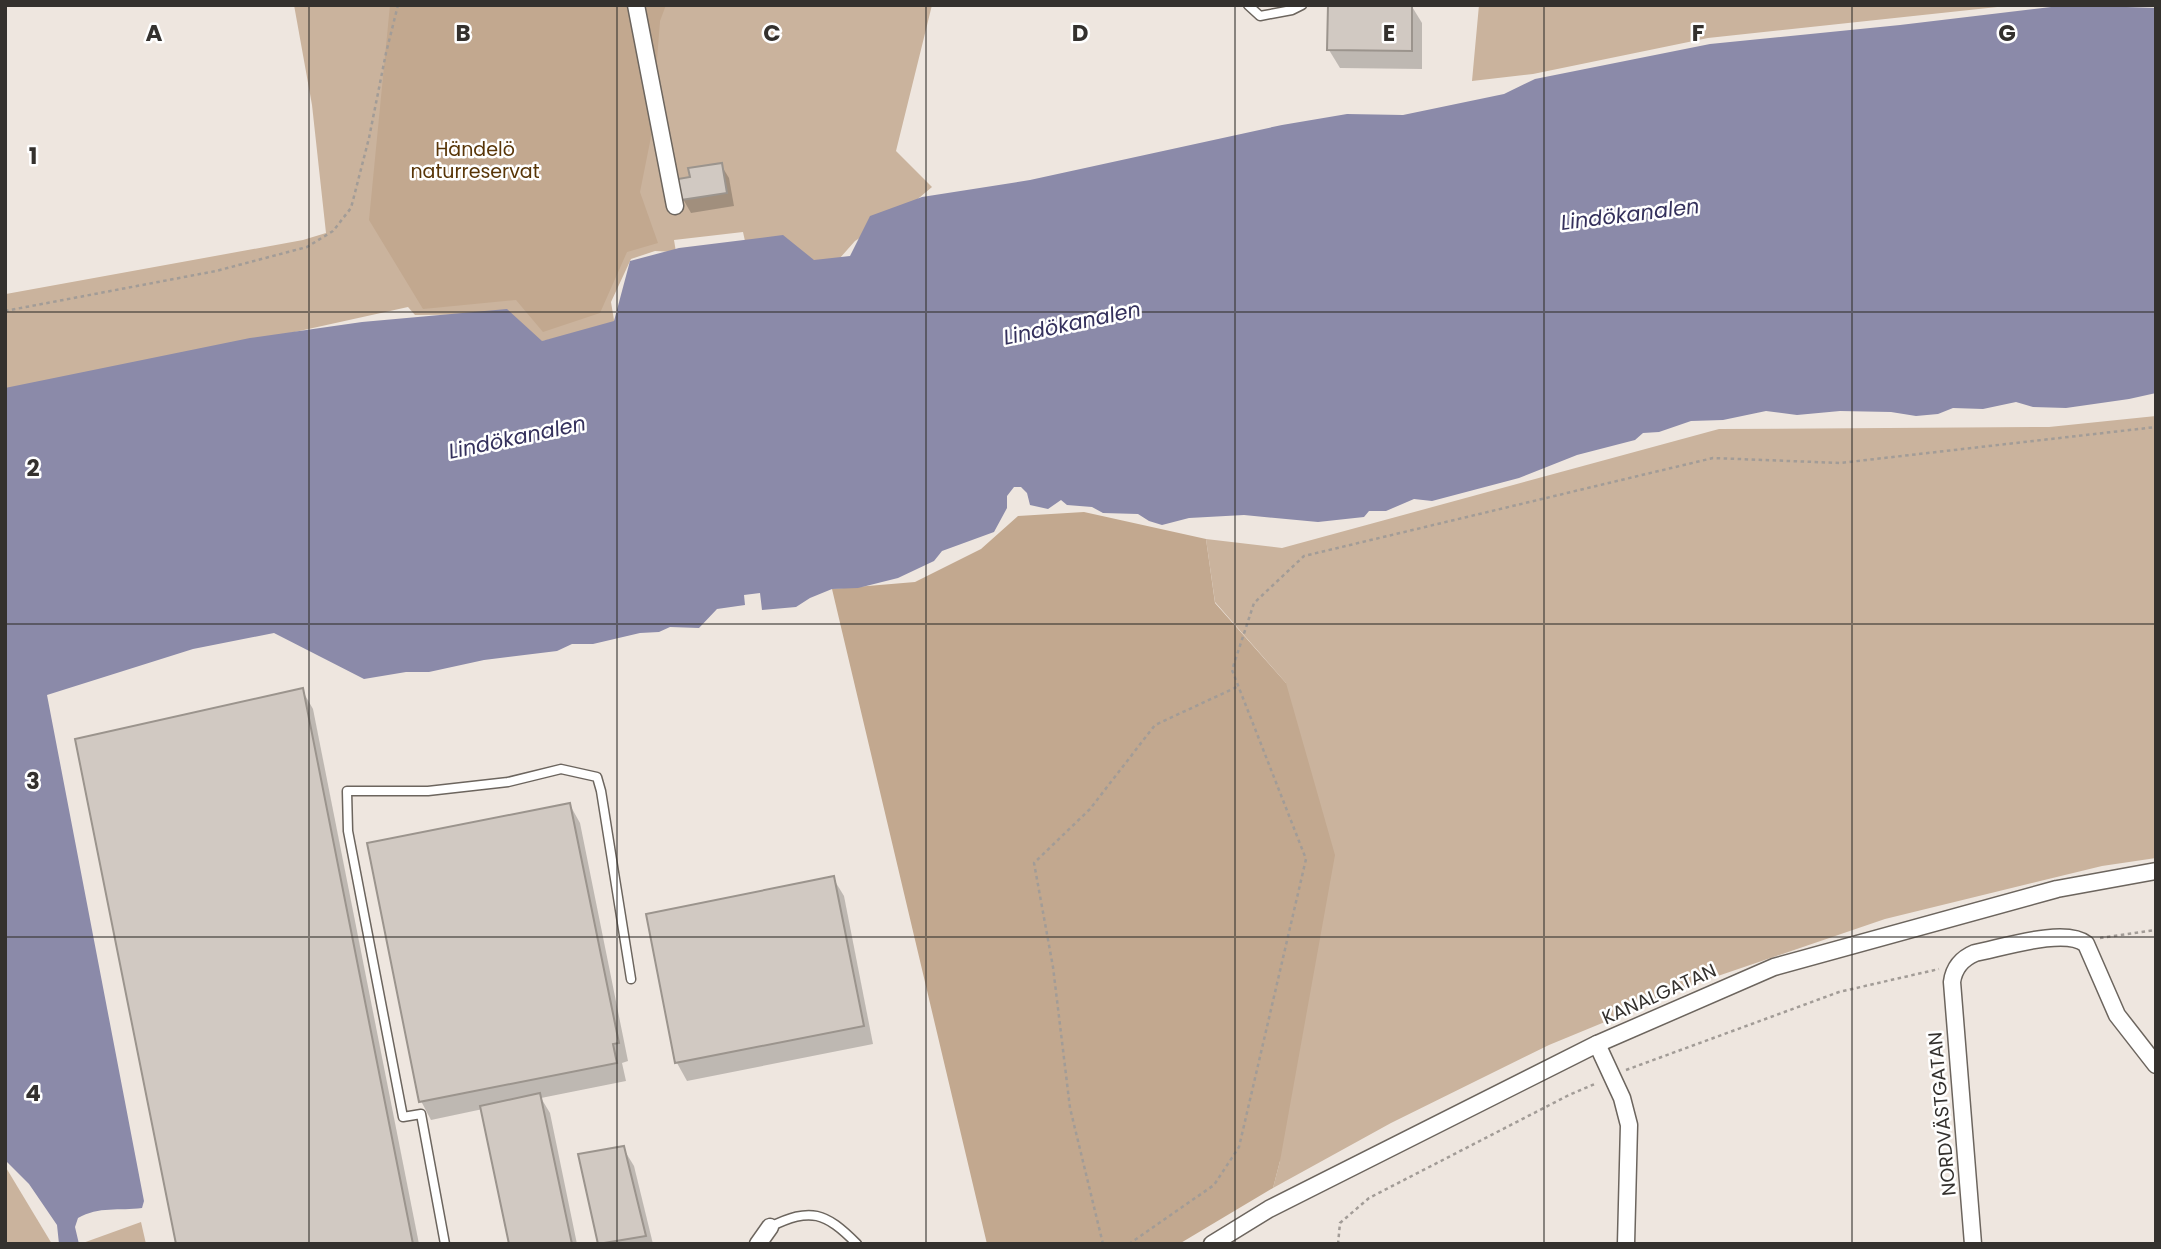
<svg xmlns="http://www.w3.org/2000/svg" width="2161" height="1249" font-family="Poppins,sans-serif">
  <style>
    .green { fill: #cab39d }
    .forest { fill: #c2a88f }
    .water { fill: #8b8aa9 }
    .shadow { fill: #0003 }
    .building { fill: #d1c9c2; stroke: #9b948d; stroke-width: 2 }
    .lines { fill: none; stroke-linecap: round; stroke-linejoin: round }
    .service-casing { stroke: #6c655e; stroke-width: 11 }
    .minor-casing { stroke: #6c655e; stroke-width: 19 }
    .path { stroke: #a29c97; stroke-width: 2.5; stroke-dasharray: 3.5 3.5; stroke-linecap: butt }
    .service { stroke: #fff; stroke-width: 8 }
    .minor { stroke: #fff; stroke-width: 16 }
    .grid { fill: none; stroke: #34312e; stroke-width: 2; stroke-opacity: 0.55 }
    .labels { text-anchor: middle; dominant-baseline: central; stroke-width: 5; stroke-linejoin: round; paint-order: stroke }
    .park-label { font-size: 19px; fill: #583507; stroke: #fff }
    .street-label { font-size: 19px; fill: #34312e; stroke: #fff }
    .water-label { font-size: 21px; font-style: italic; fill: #34305c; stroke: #fff }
    .grid-label { font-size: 23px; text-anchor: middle; font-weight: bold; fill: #34312e; stroke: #fff; stroke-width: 5; stroke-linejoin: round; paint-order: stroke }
  </style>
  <rect width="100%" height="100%" fill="#eee6df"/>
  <!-- green -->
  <g class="green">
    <path d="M294,5H932L896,151L932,187L907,208L855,241L832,267L745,241L743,232L674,240L676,252L655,251L631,259L611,302L615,326L533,343L503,314L415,315L408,307L5,396V287L6,294L303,240L326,233L312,105Z"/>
    <path d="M1479,5H2016L1708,38L1533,74L1472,81Z"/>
    <path d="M2156,416V858L2102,866L1885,919L1709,979L1549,1045L1391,1123L1273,1188L1280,1161L1286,683L1215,602L1206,539L1282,548L1719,429L2049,427Z"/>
    <path d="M5,1166L52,1244H5Z"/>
    <path d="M141,1222L146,1244H80Z"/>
  </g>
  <!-- forest -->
  <g class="forest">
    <path d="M390,5H666L660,21L651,137L640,192L658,243L627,252L600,313L543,332L516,300L423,309L369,220Z"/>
    <path d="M1084,512L1206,539L1215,603L1286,683L1335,855L1280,1161L1273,1188L1179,1244H987L832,589L915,582L981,549L1018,516Z"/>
  </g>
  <!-- water -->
  <path class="water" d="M2068,5L2156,8V393L2129,399L2066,408L2033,407L2016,402L1983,409L1953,408L1938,414L1916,416L1891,412L1840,411L1797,415L1766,411L1723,420L1691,421L1659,432L1643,433L1635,440L1577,455L1519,478L1432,501L1414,499L1386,511H1369L1364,517L1318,522L1244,515L1189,518L1162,525L1149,521L1138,514L1103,513L1092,507L1067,505L1061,500L1048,509L1030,505L1027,493L1021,487H1014L1007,496V508L994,532L942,551L934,561L898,578L858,588L832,589L810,598L796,607L762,610L760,593L744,595L745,605L717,609L699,628L670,627L659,632L640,633L593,644H572L557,651L484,660L429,672H406L364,679L274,633L193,649L47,695L144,1201L142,1208C119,1211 99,1206 78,1218L75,1227L79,1244H59L57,1225L29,1184L6,1161L5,388L250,338L362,322L507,309L542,341L614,321L630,261L679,248L783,235L814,260L850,256L870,216L922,197L1030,180L1282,125L1347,114L1403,115L1504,94L1535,79L1710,44L1900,25Z"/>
  <!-- shadow -->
  <g class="shadow">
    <path d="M1411,5L1422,23V69L1340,68L1329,50Z"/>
    <path d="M721,165L729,178L734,206L691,213L683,199L692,178Z"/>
    <path d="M302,690L313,709L419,1244H178Z"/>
    <path d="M570,805L580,823L628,1061L622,1063L626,1081L541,1098L550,1113L577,1244H511L483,1109L431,1120L421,1101Z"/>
    <path d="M833,878L844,896L873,1044L687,1081L677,1063L648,915Z"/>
    <path d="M623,1148L634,1166L653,1244H600L580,1156Z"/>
  </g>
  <!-- building -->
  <g class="building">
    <path d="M1328,5H1412V51L1327,50Z"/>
    <path d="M722,163L727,193L681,200L678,179L690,177L688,168Z"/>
    <path d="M303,688L413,1244H176L75,739Z"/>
    <path d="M570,803L619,1043L613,1044L617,1063L419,1102L367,843Z"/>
    <path d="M834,876L864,1026L675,1063L646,914Z"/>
    <path d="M540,1093L572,1244H509L480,1106Z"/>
    <path d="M624,1146L646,1236L598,1244L578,1154Z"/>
  </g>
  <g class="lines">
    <!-- service casing -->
    <g class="service-casing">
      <g id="service">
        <path d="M1248,5L1260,16L1292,10L1302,5"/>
        <path d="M770,1227C811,1207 825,1212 857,1244"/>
        <path d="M445,1244L421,1114L403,1117L348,831L347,791H428L508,782L561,769L597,777L601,791L631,979"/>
      </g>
    </g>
    <!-- minor casing -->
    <g class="minor-casing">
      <g id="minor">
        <path d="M636,5L675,206"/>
        <path d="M1597,1044L1622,1098L1629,1125L1626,1244"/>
        <path d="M758,1244L770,1227"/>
        <path d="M1212,1244L1269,1209L1597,1044L1774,967L2057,889L2156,871"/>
        <path d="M1973,1244L1952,982C1954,967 1963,958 1975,953C2002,948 2065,927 2086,944L2117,1015L2156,1065"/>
      </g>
    </g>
    <!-- path -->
    <g class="path">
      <path d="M5,311L216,271L307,247L333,231L351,208L369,138L386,53L398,5"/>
      <path d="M2100,938L2156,930"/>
      <path d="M1626,1070L1839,992L1939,969"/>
      <path d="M1103,1244L1070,1108L1053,967L1034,863L1090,809L1155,725L1239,686"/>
      <path d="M1129,1244L1214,1185L1239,1147L1306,859L1232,670L1254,603L1304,556L1713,458L1840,463L2156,427"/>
      <path d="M1338,1244L1340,1223L1369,1198L1569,1095L1597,1083"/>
    </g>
    <!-- service -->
    <use href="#service" class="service"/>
    <!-- minor -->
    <use href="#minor" class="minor"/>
  </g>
  <!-- grid -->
  <path class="grid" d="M309,5V1244M617,5V1244M926,5V1244M1235,5V1244M1544,5V1244M1852,5V1244M5,312H2156M5,624H2156M5,937H2156"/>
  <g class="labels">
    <!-- park labels -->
    <g class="park-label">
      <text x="475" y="149">Händelö<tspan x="475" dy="22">naturreservat</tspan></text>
    </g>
    <!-- street labels -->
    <g class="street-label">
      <text transform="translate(1659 994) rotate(-24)">KANALGATAN</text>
      <text transform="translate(1942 1114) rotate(-95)">NORDVÄSTGATAN</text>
    </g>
    <!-- water labels -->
    <g class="water-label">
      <text transform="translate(1630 214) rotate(-7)">Lindökanalen</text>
      <text transform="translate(1072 323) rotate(-12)">Lindökanalen</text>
      <text transform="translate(517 437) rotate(-12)">Lindökanalen</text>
    </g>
  </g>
  <g class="grid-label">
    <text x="154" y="41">A</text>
    <text x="463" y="41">B</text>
    <text x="772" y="41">C</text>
    <text x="1080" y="41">D</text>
    <text x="1389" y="41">E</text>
    <text x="1698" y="41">F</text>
    <text x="2007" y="41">G</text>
    <text x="33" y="164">1</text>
    <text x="33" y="476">2</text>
    <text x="33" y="789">3</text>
    <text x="33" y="1101">4</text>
  </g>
  <!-- border -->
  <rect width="2161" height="1249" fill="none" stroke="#34312e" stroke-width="14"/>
</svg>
